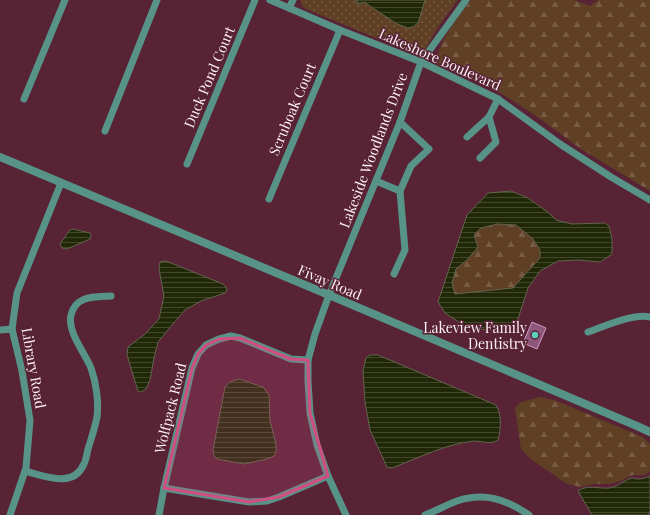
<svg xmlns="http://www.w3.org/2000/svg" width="650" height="515" font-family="'Playfair Display',serif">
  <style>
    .forest { fill: url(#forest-firs) }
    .park { fill: url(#park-dots) }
    .water { fill: url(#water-rules); stroke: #63644e; fill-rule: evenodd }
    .building { fill: #8d577c; stroke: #d19bbf }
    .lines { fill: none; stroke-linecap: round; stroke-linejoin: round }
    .minor { stroke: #579387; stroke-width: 7 }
    .tertiary { stroke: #579387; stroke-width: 8 }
    .marked { fill: #d14e81; fill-opacity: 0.2; stroke: #d14e81; stroke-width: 3; stroke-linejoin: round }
    .poi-dot { fill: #5cceba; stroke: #572335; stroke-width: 1.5 }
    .labels { text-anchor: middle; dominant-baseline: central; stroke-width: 3; stroke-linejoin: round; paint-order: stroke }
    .street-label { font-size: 14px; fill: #fef0f4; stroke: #572335 }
    .poi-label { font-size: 14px; fill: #fef0f4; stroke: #572335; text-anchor: end }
  </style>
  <defs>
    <pattern id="forest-firs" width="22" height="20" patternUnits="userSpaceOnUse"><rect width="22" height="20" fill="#604025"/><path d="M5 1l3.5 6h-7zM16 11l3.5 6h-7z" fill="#785c45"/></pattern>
    <pattern id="park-dots" width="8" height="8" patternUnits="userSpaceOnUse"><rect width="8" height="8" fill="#604025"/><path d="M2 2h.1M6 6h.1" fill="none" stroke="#785c45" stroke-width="1.8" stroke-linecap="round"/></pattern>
    <pattern id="water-rules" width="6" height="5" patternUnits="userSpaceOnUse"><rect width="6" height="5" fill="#212807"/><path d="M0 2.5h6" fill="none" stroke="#42482c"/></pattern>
  </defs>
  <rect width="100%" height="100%" fill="#572335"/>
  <!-- forest -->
  <g class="forest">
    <path d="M471,0H574L590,6L598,0H650V191L581,149L536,116L493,88L438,65L436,60C442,37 456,19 471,0Z"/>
    <path d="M497,224L516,225L533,239L540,250V258L513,288L455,295L452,283L456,269L468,259L473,236L481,228Z"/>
    <path d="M540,397L554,400L643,437L650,444V471L645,475H632L620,481L609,484H594L580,487L567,484L532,460L521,449L515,408L521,402Z"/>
  </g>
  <!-- park -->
  <path class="park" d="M301,0H458C447,14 436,29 428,44C426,49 425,55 419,56L304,8L301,3Z"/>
  <!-- water -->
  <g class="water">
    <path d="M357,0H425L418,23L413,27L408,28L397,24L364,2L359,4L357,3Z"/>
    <path d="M511,191L528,198L549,213L556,220L572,224L605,223L609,226L612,239V254L600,262L579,260L558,261L540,271L528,288L518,319L510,334L465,326L445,313L438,302L467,215L488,193ZM497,224L516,225L533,239L540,250V258L529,270L513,288L455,294L452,283L456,269L468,259L478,247L474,235L481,228Z"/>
    <path d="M73,229L90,233L91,236L90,239L67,249L62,248L60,244L70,230Z"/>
    <path d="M166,261L223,284L226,287L227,290L225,293L201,301L185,310L172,325L158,342L154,358L150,380L146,389L141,392L138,391L127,355L128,347L145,334L159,319L164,296L159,269L160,262Z"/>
    <path d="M370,355H378L496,405C502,415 501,429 498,440C491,445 482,441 474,441C446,444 418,458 392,468L387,467L370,430L365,402L363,371L366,358Z"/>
    <path d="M239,379L263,387L269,395L270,421L276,444V452L274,456L267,459L244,464L217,459L214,456L213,450L225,387L230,382Z"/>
    <path d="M650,476V511L648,515H592L578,491C588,484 598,489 609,488C618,487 624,480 632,478C635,478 635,479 638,479C642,479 646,478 650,476Z"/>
  </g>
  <!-- building -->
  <path class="building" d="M532,322L546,328L537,349L523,343Z"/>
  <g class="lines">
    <!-- minor -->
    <g class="minor">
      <path d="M270,0L289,8L340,30L421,62L498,99L560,144L611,177L650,200"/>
      <path d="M289,8L293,0"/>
      <path d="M24,99L65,0"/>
      <path d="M105,131L157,0"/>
      <path d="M467,137L489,117L498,99"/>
      <path d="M480,158L496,142L489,117"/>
      <path d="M187,164L255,0"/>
      <path d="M376,181L400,191L405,250L394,274"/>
      <path d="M400,191L411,166L429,149L400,122"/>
      <path d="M269,199L340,30"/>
      <path d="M0,330L12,329"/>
      <path d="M588,332C605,326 634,313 650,317"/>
      <path d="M25,471C45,476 73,489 84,464C86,460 87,454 88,449C91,439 95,428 97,417C99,402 96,382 91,368C85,353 67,332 71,315C76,295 95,297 111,296"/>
      <path d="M164,488L249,502L267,501L279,497L328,476"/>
      <path d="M10,515L26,468L30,420L22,371L12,329L17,293L61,183"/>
      <path d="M159,515L164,488L192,368L198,354L206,345L219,339L231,336L240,338L291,359L308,360"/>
      <path d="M346,515L328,476L317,445L310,413L308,381V360L315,334L329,295L400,122L421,62L466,0"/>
      <path d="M425,515C436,511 446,505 457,501C484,492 506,499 529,515"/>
    </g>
    <!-- tertiary -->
    <path class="tertiary" d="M0,157L329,295L637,426L650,432"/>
  </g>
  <!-- marked area -->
  <path class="marked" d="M240,338L291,359L308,360L310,413L328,476L279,497L249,502L164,488L192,368L198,354L206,345L219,339Z"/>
  <!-- markers -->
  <circle class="poi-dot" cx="535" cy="335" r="4"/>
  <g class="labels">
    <!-- street labels -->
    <g class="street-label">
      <text transform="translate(440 59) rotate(24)">Lakeshore Boulevard</text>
      <text transform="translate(209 77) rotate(-67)">Duck Pond Court</text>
      <text transform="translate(292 109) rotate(-67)">Scruboak Court</text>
      <text transform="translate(373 150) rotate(-69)">Lakeside Woodlands Drive</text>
      <text transform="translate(330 282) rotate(23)">Fivay Road</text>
      <text transform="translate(34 368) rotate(80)">Library Road</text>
      <text transform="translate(170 408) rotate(-76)">Wolfpack Road</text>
    </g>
    <!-- poi labels -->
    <g class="poi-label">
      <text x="527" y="327">Lakeview Family<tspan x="527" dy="16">Dentistry</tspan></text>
    </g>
  </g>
</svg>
